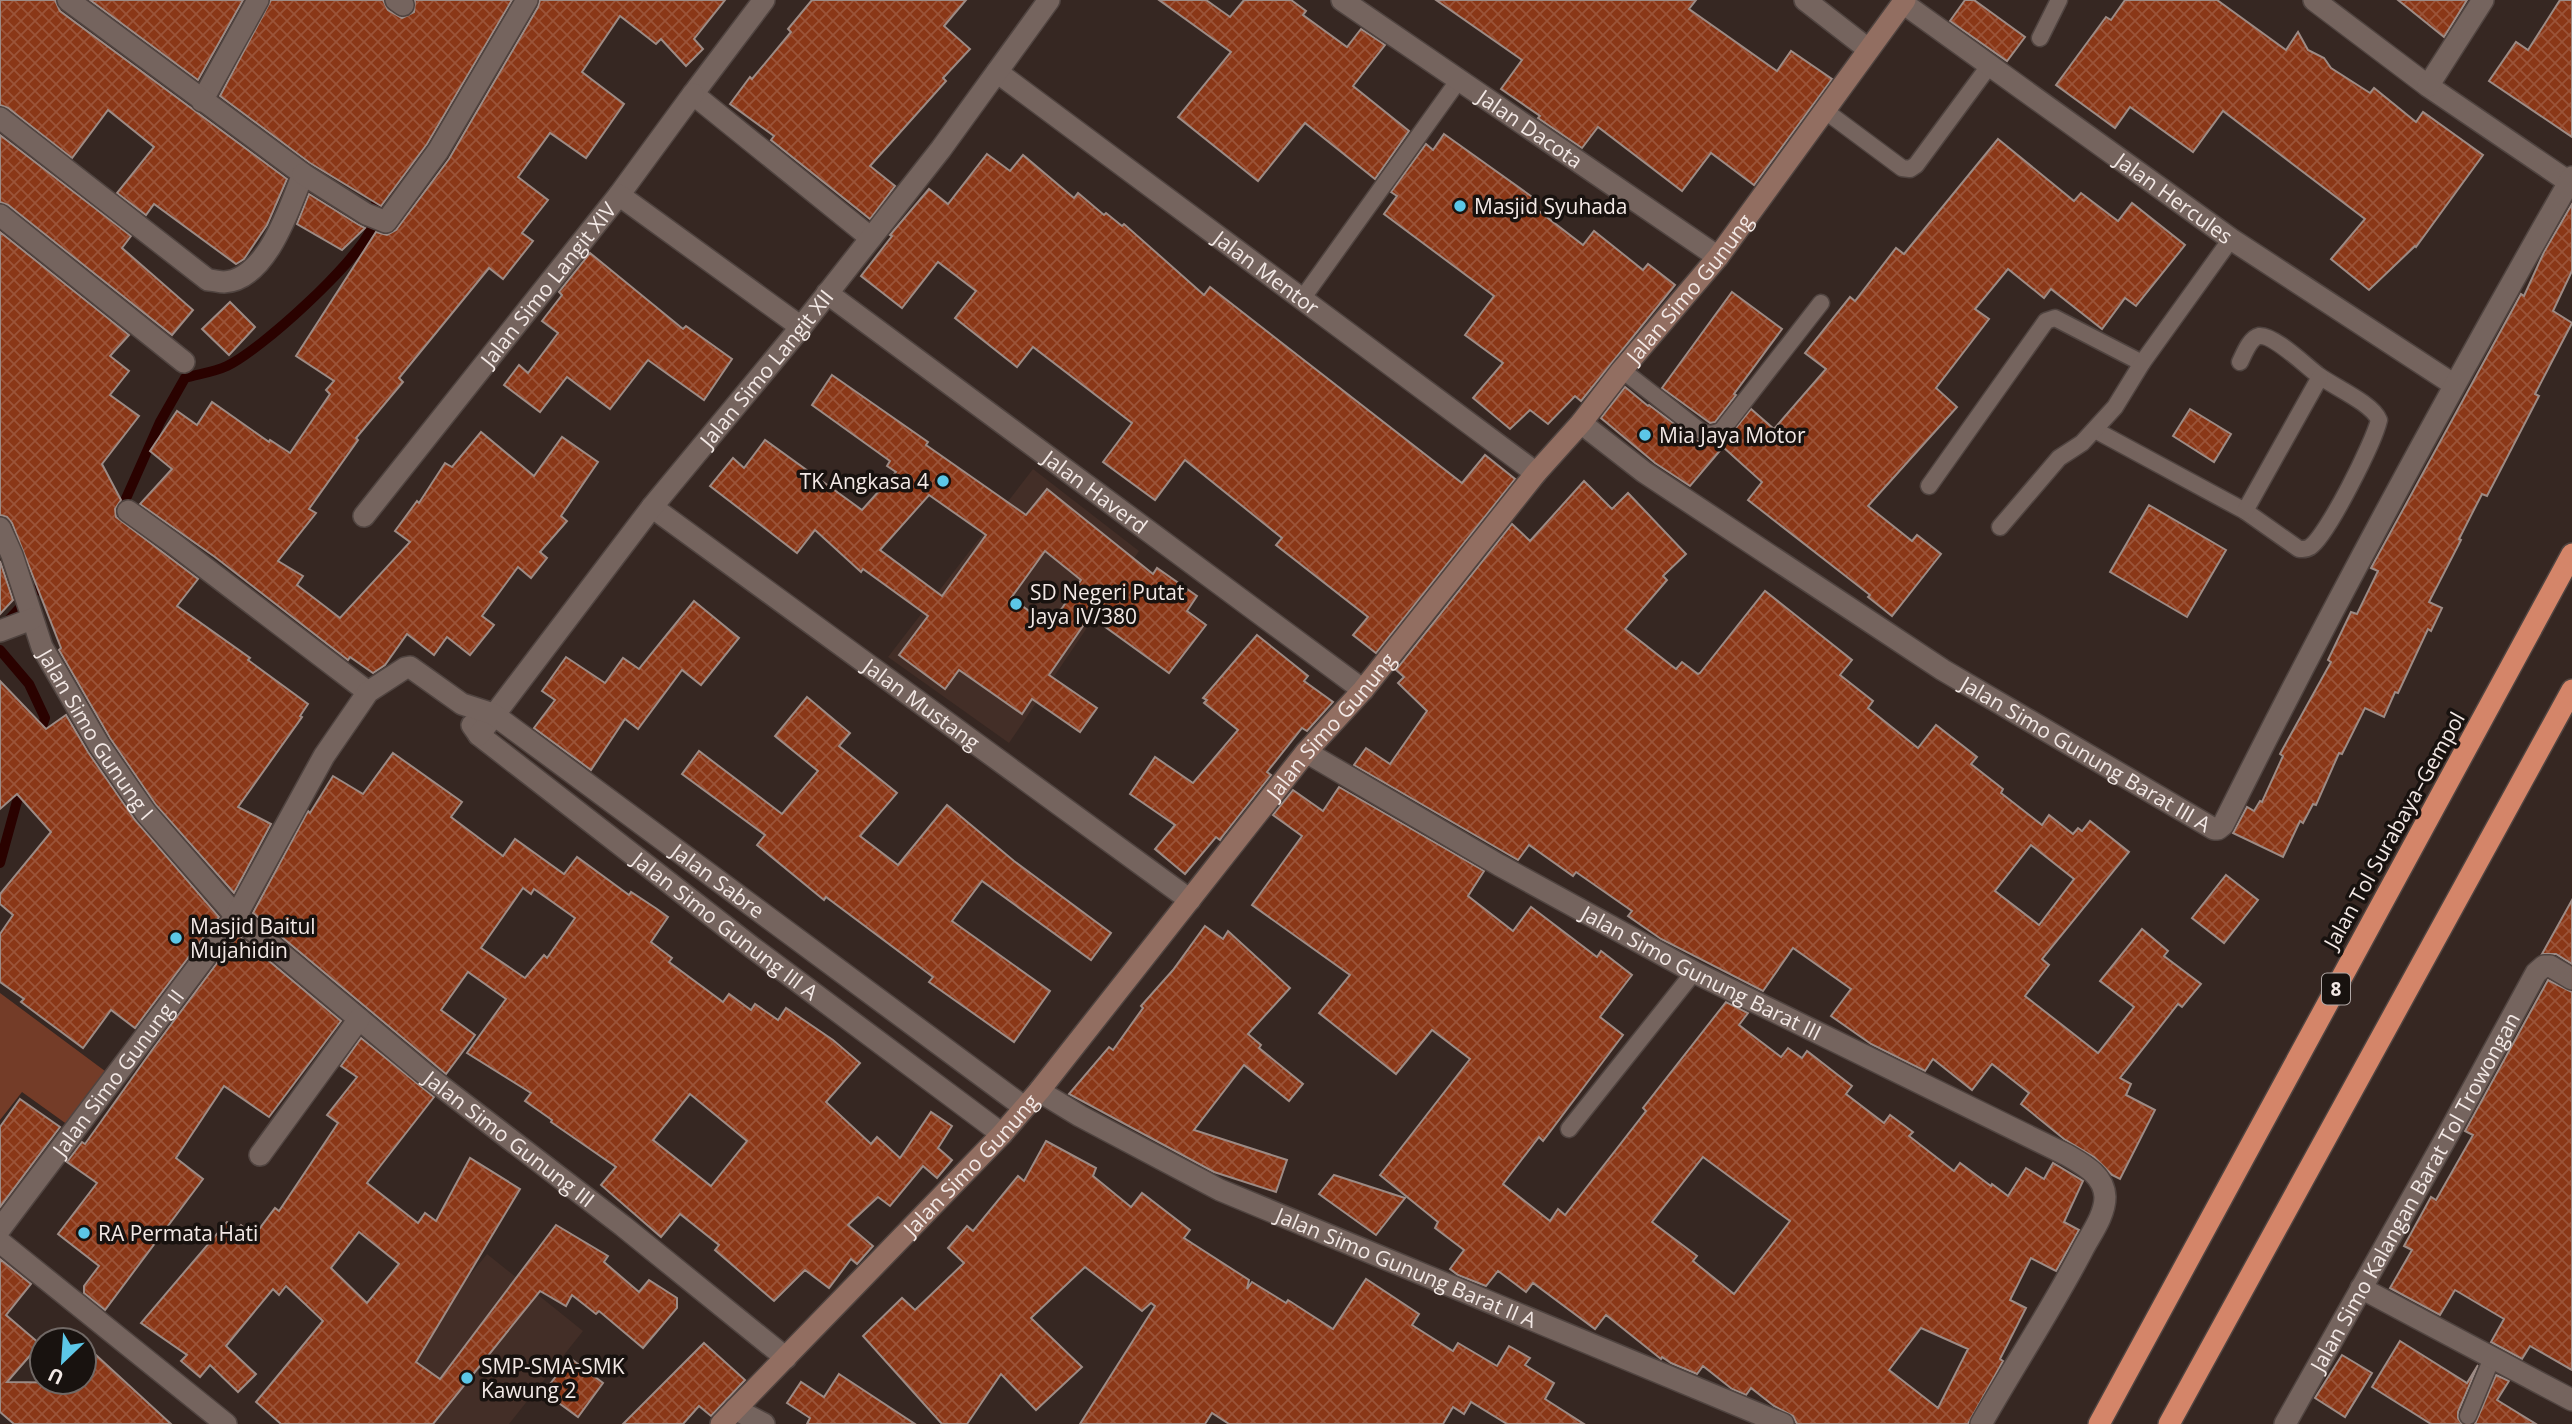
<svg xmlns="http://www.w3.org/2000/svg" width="2572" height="1424" font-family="'Open Sans',sans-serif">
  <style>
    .built { fill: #432e27 }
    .green { fill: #743c28 }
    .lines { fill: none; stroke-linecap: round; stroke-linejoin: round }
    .stream { stroke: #2a0200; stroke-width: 10 }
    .building { fill: url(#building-cross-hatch); stroke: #9d8b85; stroke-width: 2; fill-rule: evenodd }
    .lane-casing { stroke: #504440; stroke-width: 19 }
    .street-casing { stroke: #504440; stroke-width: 24 }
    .secondary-casing { stroke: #504440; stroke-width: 24 }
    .highway-casing { stroke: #504440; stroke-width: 24 }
    .lane { stroke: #75645e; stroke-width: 16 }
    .street { stroke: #75645e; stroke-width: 21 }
    .secondary { stroke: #926e61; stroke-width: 21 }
    .highway { stroke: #d48569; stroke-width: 21 }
    .poi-dot { fill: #5cc7e7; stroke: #18120f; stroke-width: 2.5 }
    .labels { text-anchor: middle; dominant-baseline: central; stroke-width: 7; stroke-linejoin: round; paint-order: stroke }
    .shield { fill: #18120f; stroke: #b1a8a6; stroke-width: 2 }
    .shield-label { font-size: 19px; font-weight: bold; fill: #f3e9e6 }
    .street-label { font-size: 21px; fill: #f3e9e6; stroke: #18120f }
    .poi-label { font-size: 21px; fill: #f3e9e6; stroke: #18120f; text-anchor: start }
  </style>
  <defs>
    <pattern id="building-cross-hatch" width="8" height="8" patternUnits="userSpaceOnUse" patternTransform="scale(1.75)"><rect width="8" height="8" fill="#8a3717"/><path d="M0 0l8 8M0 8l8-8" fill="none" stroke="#9b5439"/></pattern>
  </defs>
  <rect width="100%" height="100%" fill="#362722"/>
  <!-- built -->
  <g class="built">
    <path d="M1033,469L1139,551L1009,743L888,657Z"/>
    <path d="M487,1254L583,1331L509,1424H350Z"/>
  </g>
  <!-- green -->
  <path class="green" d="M0,993L109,1074L68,1125L22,1092L0,1120Z"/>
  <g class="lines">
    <!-- stream -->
    <g class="stream">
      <path d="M107,519L124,503L160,422L185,378C199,374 214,372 227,366C261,350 356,263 371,229C374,223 376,201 378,192"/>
      <path d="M5,624L45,581"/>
      <path d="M0,650L29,684L45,718L39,736"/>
      <path d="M0,863L22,783"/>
    </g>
  </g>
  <!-- building -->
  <g class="building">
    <path d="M0,0H55L60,11L287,179L267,225L244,259L236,264L154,204L146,215L117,193L154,147L108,110L72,158L8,108L0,105Z"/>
    <path d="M90,0H243L198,80Z"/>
    <path d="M271,0H383L388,10L402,18L414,12L415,0H512L427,144L381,206L310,163L220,96Z"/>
    <path d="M540,0H725L694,39L703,49L686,66L661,39L656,44L620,16L582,72L624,104L586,158L550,133L518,177L548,200L522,233L533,241L503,279L489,268L399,378L403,382L356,438L358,440L309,509L316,513L278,561L303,576L297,585L340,618L410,542L395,531L417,501L419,503L445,463L452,467L481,432L534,476L562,437L598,462L561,516L567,521L540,552L547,558L531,578L518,567L482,616L494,625L470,655L447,637L434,655L407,634L385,665L373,673L350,657L348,660L215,557L140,504L172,469L150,451L177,411L197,425L212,402L269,442L270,440L290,453L330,394L326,390L334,381L296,356L376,232L387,235L396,230L449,159L538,7Z"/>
    <path d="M812,0H966L944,26L970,49L943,78L946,81L870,166L895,186L870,219L771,140L774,136L730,104L750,77L752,79L791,32L788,29Z"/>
    <path d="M1159,0H1206L1230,17L1244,0H1291L1306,11L1303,15L1347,47L1361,29L1385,45L1353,86L1409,131L1375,179L1305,123L1258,181L1178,117L1231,52Z"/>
    <path d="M1436,0H1696L1689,9L1777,71L1791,51L1832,79L1754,185L1711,153L1682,191L1598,127L1582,148L1538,118L1540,116L1501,89L1522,60Z"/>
    <path d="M1965,0H1974L2025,37L2007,61L1950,21Z"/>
    <path d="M2125,0H2217L2286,50L2298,32L2308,50L2324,58L2331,68L2370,93L2374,88L2416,122L2423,112L2483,155L2416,247L2415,246L2369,290L2331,259L2365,219L2223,111L2193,152L2130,107L2115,128L2056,85L2106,17L2111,20Z"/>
    <path d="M2398,0H2467L2444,37Z"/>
    <path d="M2560,0H2572V137L2489,81L2516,42L2528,50Z"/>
    <path d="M1444,134L1535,199L1531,205L1583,245L1594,231L1643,270L1648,264L1675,285L1581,401L1575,396L1548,424L1530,410L1510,429L1473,398L1503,363L1465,335L1494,296L1384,214L1397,196L1391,192L1426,144L1433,150Z"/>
    <path d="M0,135L131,236L122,248L193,310L172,335L8,205L0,202Z"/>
    <path d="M1998,139L2074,201L2081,193L2118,221L2132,203L2185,245L2136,306L2125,298L2102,329L2051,289L2044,298L2008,269L1975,309L1989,319L1936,388L1957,407L1868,506L1912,541L1917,535L1941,554L1892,616L1868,597L1870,595L1748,500L1762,482L1723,447L1690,486L1655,463L1601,418L1625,387L1648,406L1649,405L1693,438L1702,443L1714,444L1727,439L1751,409L1774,429L1826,369L1805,353L1850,297L1855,301L1896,248L1904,254Z"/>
    <path d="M987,154L1010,171L1023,155L1074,198L1078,193L1104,215L1106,213L1122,226L1124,224L1204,295L1210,287L1462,483L1485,455L1515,479L1376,653L1353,635L1368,617L1276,545L1282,538L1185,460L1155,500L1103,462L1132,423L1033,347L1017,367L955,318L976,291L938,262L902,308L861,276L892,236L890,235L929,189L948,204Z"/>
    <path d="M309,194L359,225L365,228L342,250L297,224Z"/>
    <path d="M2572,204V271L2553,311L2572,323L2535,394L2539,396L2487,496L2482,494L2459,539L2461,540L2429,602L2442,608L2431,631L2428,629L2398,693L2395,692L2384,717L2365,708L2342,754L2339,753L2316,805L2313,804L2303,823L2300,821L2283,857L2233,833L2247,807L2254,811L2260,801L2262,802L2283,756L2280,754L2331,662L2328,660L2351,612L2357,614L2378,571L2371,568L2521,294L2524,296L2544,252Z"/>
    <path d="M0,232L129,335L110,356L129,371L110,395L139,416L102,464L121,500L115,509L116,517L198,579L177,606L250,658L248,660L308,704L300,716L302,717L238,807L271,824L234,893L156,805L110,738L59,650L61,648L12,523L7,517L0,515Z"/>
    <path d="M590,253L683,329L686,326L732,359L704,400L648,360L610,409L567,377L540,412L504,385L519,365L528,373L558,333L542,321L562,295L559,292Z"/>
    <path d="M1732,292L1782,329L1734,394L1736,395L1715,422L1710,423L1662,388Z"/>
    <path d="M230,302L255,327L229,355L202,329Z"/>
    <path d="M832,375L928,442L926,445L1026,515L1047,489L1153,574L1157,568L1197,596L1187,611L1206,625L1169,673L1090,616L1049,675L1097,708L1080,732L1032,699L1022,714L959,670L945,689L899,655L928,616L863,569L861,572L815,530L797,553L710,486L733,458L744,468L765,440L862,510L896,472L887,466L890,461L812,405ZM929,495L986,535L942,596L880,550ZM1045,551L1081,580L1050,626L1011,598Z"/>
    <path d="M2190,409L2231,434L2214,462L2173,436Z"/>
    <path d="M1584,481L1612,509L1628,493L1686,554L1663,576L1667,580L1625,629L1676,669L1682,662L1698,674L1700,673L1765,591L1852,660L1840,675L1873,701L1868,708L1918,748L1936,725L1977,757L1971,764L2003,789L2001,793L2042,825L2049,815L2073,834L2078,828L2082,831L2090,821L2129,852L2042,959L2049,965L2025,996L2098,1053L2134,1007L2100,981L2142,929L2168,951L2164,956L2201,984L2182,1007L2178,1004L2120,1078L2131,1084L2126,1095L2155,1110L2120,1179L2112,1175L2094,1157L2064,1139L2021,1104L2029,1093L1992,1064L1972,1090L1933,1059L1925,1071L1871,1044L1831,1016L1851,989L1793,948L1763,991L1661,939L1628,916L1632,911L1576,872L1573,876L1529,845L1518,860L1354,765L1366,748L1390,764L1427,711L1398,683L1404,677L1396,670L1512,524L1530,541ZM2031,845L2074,879L2039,925L1995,891Z"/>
    <path d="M2149,505L2226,550L2187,617L2110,572Z"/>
    <path d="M0,561L13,600L0,614Z"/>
    <path d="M694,601L739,638L701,685L682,670L638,729L625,719L591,770L534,728L555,700L542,691L566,657L605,683L623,658L639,669Z"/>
    <path d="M1257,635L1308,676L1304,681L1333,702L1307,731L1302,728L1267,772L1271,775L1222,837L1220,840L1216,837L1185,874L1155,849L1175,825L1130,794L1155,757L1193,783L1238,730L1204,703L1207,700L1203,698Z"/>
    <path d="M0,681L46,729L66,715L88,752L135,820L219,917L135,1028L111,1010L83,1048L21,1002L24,999L0,982V934L13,915L0,904V894L51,832L17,794L0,809Z"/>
    <path d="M807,697L850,733L839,746L897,793L860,836L898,865L947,805L1014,861L1111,933L1091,960L982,881L952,921L1050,991L1014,1042L929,982L933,977L826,897L824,900L757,845L765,835L682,774L699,751L782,814L818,771L775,736Z"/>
    <path d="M393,753L462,802L451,817L503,856L515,839L564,874L577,857L629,895L631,892L657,909L668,917L651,942L672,958L669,962L723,1002L729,994L751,1010L755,1004L778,1020L786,1008L833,1040L860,1063L826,1102L871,1144L877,1137L900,1158L931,1112L952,1126L938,1148L952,1160L937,1178L923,1166L890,1206L878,1197L848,1225L873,1246L857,1264L851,1259L829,1288L805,1270L774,1301L715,1250L719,1245L680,1214L661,1237L601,1185L616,1167L551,1122L552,1120L525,1101L531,1093L467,1053L506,999L468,972L441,1010L475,1035L446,1074L253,913L308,811L310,813L333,776L363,794ZM523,888L531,894L534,889L575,918L547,958L544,955L525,978L481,948ZM690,1094L747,1141L711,1186L653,1140Z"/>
    <path d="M1339,787L1484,871L1468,896L1513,931L1531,907L1597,957L1601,951L1632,975L1600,1017L1623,1035L1543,1141L1539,1137L1503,1184L1550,1221L1558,1209L1565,1215L1646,1111L1643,1108L1726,1002L1748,1013L1739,1025L1781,1057L1788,1048L1802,1058L1807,1051L1852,1086L1846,1094L1884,1123L1890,1115L1913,1132L1909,1136L1954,1171L1960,1163L1991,1186L1992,1184L2008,1196L2026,1168L2044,1179L2053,1163L2083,1181L2064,1222L2079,1230L2056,1271L2031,1258L2010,1300L2026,1308L2000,1359L2003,1361L1968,1424H1797L1793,1416L1774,1406L1751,1388L1746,1395L1732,1389L1703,1366L1697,1374L1671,1363L1662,1357L1661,1359L1606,1315L1595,1329L1533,1283L1526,1292L1498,1271L1486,1286L1458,1275L1450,1269L1464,1250L1435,1228L1438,1222L1380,1175L1470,1059L1432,1030L1396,1074L1319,1013L1350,975L1252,905L1302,836L1273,815L1293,790L1323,811ZM1703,1157L1790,1221L1734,1294L1693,1261L1697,1256L1652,1222ZM1921,1328L1968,1349L1938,1408L1889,1370Z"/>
    <path d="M2226,875L2258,900L2224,943L2192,918Z"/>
    <path d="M2572,900V964L2556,954H2542Z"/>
    <path d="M1205,926L1223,939L1228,931L1290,988L1248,1034L1261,1045L1259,1048L1303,1084L1289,1101L1244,1065L1194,1130L1287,1160L1276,1192L1214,1172L1069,1094L1109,1047L1113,1050L1143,1008L1141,1006L1173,970Z"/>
    <path d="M238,935L341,1021L269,1117L224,1086L176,1158L203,1179L105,1310L84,1293V1286L99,1266L58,1234L97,1183L67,1162L82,1142L85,1144L152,1050Z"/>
    <path d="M2548,980L2572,992V1370L2530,1346L2522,1359L2491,1342L2504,1319L2455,1290L2440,1315L2390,1288L2412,1250L2404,1246L2431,1197L2436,1200L2473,1135L2465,1131Z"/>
    <path d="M361,1038L434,1097L367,1183L418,1223L425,1213L436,1221L470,1158L520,1189L416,1362L440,1379L556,1225L608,1256L604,1262L639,1292L649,1280L677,1298V1308L643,1348L599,1311L596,1314L572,1295L566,1306L540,1291L433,1424H281L256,1402L323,1321L286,1286L279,1295L273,1289L226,1346L256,1374L238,1392L210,1365L200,1377L181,1361L187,1355L141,1323L227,1222L237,1229L241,1225L254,1236L275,1208L279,1211L338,1123L327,1115L357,1077L341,1066ZM359,1232L399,1264L367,1303L331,1268Z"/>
    <path d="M20,1099L60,1127L0,1207V1127Z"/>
    <path d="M1046,1141L1096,1168L1093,1176L1131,1207L1142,1193L1190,1230L1184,1238L1249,1280L1247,1289L1252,1282L1286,1303L1288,1300L1333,1329L1366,1279L1419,1314L1412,1325L1453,1351L1458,1343L1497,1366L1509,1346L1530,1358L1525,1365L1554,1383L1545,1399L1584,1424H1507L1471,1402L1464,1414L1453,1407L1443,1424H1229L1212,1413L1205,1424H1080L1155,1306L1151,1303L1142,1311L1085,1267L1031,1318L1082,1367L1036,1410L1001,1374L967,1424H942L863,1336L902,1298L915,1310L964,1263L948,1248L967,1226L973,1231L1018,1176L1024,1181Z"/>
    <path d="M1334,1175L1405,1198L1376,1235L1319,1194Z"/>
    <path d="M0,1259L31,1284L6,1315L40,1344L7,1382L84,1383V1344L171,1424H14L0,1412Z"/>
    <path d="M2400,1341L2467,1383L2478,1365L2458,1412V1418L2462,1424H2431L2372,1387Z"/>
    <path d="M704,1343L745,1380L711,1416L699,1406L683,1424H623Z"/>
    <path d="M2342,1355L2372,1373L2345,1417L2315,1398Z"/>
    <path d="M570,1358L603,1383L578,1417L544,1392Z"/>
    <path d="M839,1374L915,1424H807L810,1418L787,1403L801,1382L824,1397Z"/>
    <path d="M2496,1375L2509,1381L2497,1400L2536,1424H2475Z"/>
  </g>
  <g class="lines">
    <!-- lane casing -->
    <g class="lane-casing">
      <g id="lane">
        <path d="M2040,38L2059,0"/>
        <path d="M1824,110L1902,168L1910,169L1916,165L1989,66"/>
        <path d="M1302,299L1458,81"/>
        <path d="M1622,370L1699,430C1708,435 1713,435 1722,430L1821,303"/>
        <path d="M2095,430L2245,511L2299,549C2304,549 2305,550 2310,547C2327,536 2374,442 2379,420C2372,403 2334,387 2318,375C2306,366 2273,334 2259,336C2250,338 2244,354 2240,362"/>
        <path d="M1929,486L2046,321L2055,318L2142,363"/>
        <path d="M2245,511L2320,377"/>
        <path d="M2000,527L2059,458L2082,443L2115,407L2142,363L2231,239"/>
        <path d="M1569,1129L1694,972"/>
        <path d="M2468,1416L2492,1358"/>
      </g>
    </g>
    <!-- street casing -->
    <g class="street-casing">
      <g id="street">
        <path d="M396,0L403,5"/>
        <path d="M764,0L693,94L871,238"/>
        <path id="s1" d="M1342,0L1718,257"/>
        <path d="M1805,0L1868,49"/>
        <path d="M2314,0L2428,86L2569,182"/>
        <path id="s2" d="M1903,3L2231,239L2453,384"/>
        <path id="s3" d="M997,72L1536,473"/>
        <path d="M2428,86L2483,0"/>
        <path d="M202,101L258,0"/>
        <path d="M0,118L208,280C213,280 219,282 224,282C267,280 290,206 303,174L68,0"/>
        <path d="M303,174L366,214L386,222L438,151L527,0"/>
        <path d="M619,195L693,94"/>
        <path d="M0,215L184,362"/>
        <path id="s4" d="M827,293L1363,690"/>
        <path id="s5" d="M1581,423L1644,472L1943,670L2214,829H2218L2223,825C2333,605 2450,390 2572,177"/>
        <path id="s6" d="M652,507L1190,900"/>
        <path d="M128,511L174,544L368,692"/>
        <path id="s7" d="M364,516L619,195L801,327"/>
        <path id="s8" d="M0,528L12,555L42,647L99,745L146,813L236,916L425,1074L623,1226L786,1358"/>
        <path d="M0,631L32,619"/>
        <path id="s9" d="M472,725L479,735L753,948L1002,1134"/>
        <path id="s10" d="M479,735L652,507L801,327L941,149L1049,0"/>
        <path id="s11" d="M1306,752L1499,865L1694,972L2067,1155C2084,1165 2104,1175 2105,1197C2105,1216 2090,1235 2082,1251C2051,1310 2014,1366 1981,1424"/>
        <path id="s12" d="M1039,1091L1080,1116L1220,1190L1783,1424"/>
        <path d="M260,1155L359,1019"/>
        <path id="s13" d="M0,1229L236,916L324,756L368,692L405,668L410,667L462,704L493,714L1024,1107"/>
        <path d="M0,1242L226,1424"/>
        <path d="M2361,1288L2572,1400"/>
        <path d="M735,1409L764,1424"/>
        <path id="s14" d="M2285,1424L2446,1138L2536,973L2544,966H2550L2572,979"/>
      </g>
    </g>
    <!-- secondary casing -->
    <g class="secondary-casing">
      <g id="secondary">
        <path id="s15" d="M721,1424L1002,1134L1039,1091L1306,752L1363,690L1536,473L1581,423L1622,370L1718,257L1905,0"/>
      </g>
    </g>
    <!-- highway casing -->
    <g class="highway-casing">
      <g id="highway">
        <path d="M2099,1424L2572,554"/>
        <path d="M2169,1424L2572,690"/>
      </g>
    </g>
    <!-- lane -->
    <use href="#lane" class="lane"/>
    <!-- street -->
    <use href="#street" class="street"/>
    <!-- secondary -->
    <use href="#secondary" class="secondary"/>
    <!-- highway -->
    <use href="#highway" class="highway"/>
  </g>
  <!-- markers -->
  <g class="poi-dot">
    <circle cx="1460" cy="206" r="7"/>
    <circle cx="1645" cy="435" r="7"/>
    <circle cx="943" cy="481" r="7"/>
    <circle cx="1016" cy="604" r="7"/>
    <circle cx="176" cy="938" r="7"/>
    <circle cx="84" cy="1233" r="7"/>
    <circle cx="467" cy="1378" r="7"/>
  </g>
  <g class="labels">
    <!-- shield labels -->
    <rect class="shield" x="2322" y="973.5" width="28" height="31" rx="5"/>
    <g class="shield-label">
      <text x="2336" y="989">8</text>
    </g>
    <!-- street labels -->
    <g class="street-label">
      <text stroke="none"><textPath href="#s1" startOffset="228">Jalan Dacota</textPath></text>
      <text stroke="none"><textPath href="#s2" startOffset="334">Jalan Hercules</textPath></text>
      <text stroke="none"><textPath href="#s3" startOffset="336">Jalan Mentor</textPath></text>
      <text stroke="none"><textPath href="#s7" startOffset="296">Jalan Simo Langit XIV</textPath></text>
      <text stroke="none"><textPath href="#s15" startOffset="1494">Jalan Simo Gunung</textPath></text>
      <text stroke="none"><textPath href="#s10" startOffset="466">Jalan Simo Langit XII</textPath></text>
      <text stroke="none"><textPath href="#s4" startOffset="334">Jalan Haverd</textPath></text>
      <text stroke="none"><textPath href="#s6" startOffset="334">Jalan Mustang</textPath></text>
      <text stroke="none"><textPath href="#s15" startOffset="928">Jalan Simo Gunung</textPath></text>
      <text stroke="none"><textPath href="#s8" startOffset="229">Jalan Simo Gunung I</textPath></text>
      <text stroke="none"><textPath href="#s5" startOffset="604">Jalan Simo Gunung Barat III A</textPath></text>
      <text transform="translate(2394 830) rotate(-61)">Jalan Tol Surabaya–Gempol</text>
      <text stroke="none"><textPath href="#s13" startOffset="1078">Jalan Sabre</textPath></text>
      <text stroke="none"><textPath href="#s9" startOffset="324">Jalan Simo Gunung III A</textPath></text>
      <text stroke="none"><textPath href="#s11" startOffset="453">Jalan Simo Gunung Barat III</textPath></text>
      <text stroke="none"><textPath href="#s13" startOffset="196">Jalan Simo Gunung II</textPath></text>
      <text stroke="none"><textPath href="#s8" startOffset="812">Jalan Simo Gunung III</textPath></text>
      <text stroke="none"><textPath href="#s15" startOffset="360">Jalan Simo Gunung</textPath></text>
      <text stroke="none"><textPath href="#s14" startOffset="266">Jalan Simo Kalangan Barat Tol Trowongan</textPath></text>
      <text stroke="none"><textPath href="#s12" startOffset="408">Jalan Simo Gunung Barat II A</textPath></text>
    </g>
    <!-- poi labels -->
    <g class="poi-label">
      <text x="1474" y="206">Masjid Syuhada</text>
      <text x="1659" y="435">Mia Jaya Motor</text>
      <text x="929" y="481" text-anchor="end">TK Angkasa 4</text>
      <text x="1030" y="592">SD Negeri Putat<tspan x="1030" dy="24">Jaya IV/380</tspan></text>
      <text x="190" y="926">Masjid Baitul<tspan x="190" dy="24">Mujahidin</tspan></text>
      <text x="98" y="1233">RA Permata Hati</text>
      <text x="481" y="1366">SMP-SMA-SMK<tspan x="481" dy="24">Kawung 2</tspan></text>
    </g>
  </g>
  <!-- north arrow -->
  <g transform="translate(63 1361) rotate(205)"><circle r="33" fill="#18120f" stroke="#706865" stroke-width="2"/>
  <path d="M0-5L12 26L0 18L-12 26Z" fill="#5cc7e7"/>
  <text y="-10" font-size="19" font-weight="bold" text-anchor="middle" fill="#f3e9e6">U</text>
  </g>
</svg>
